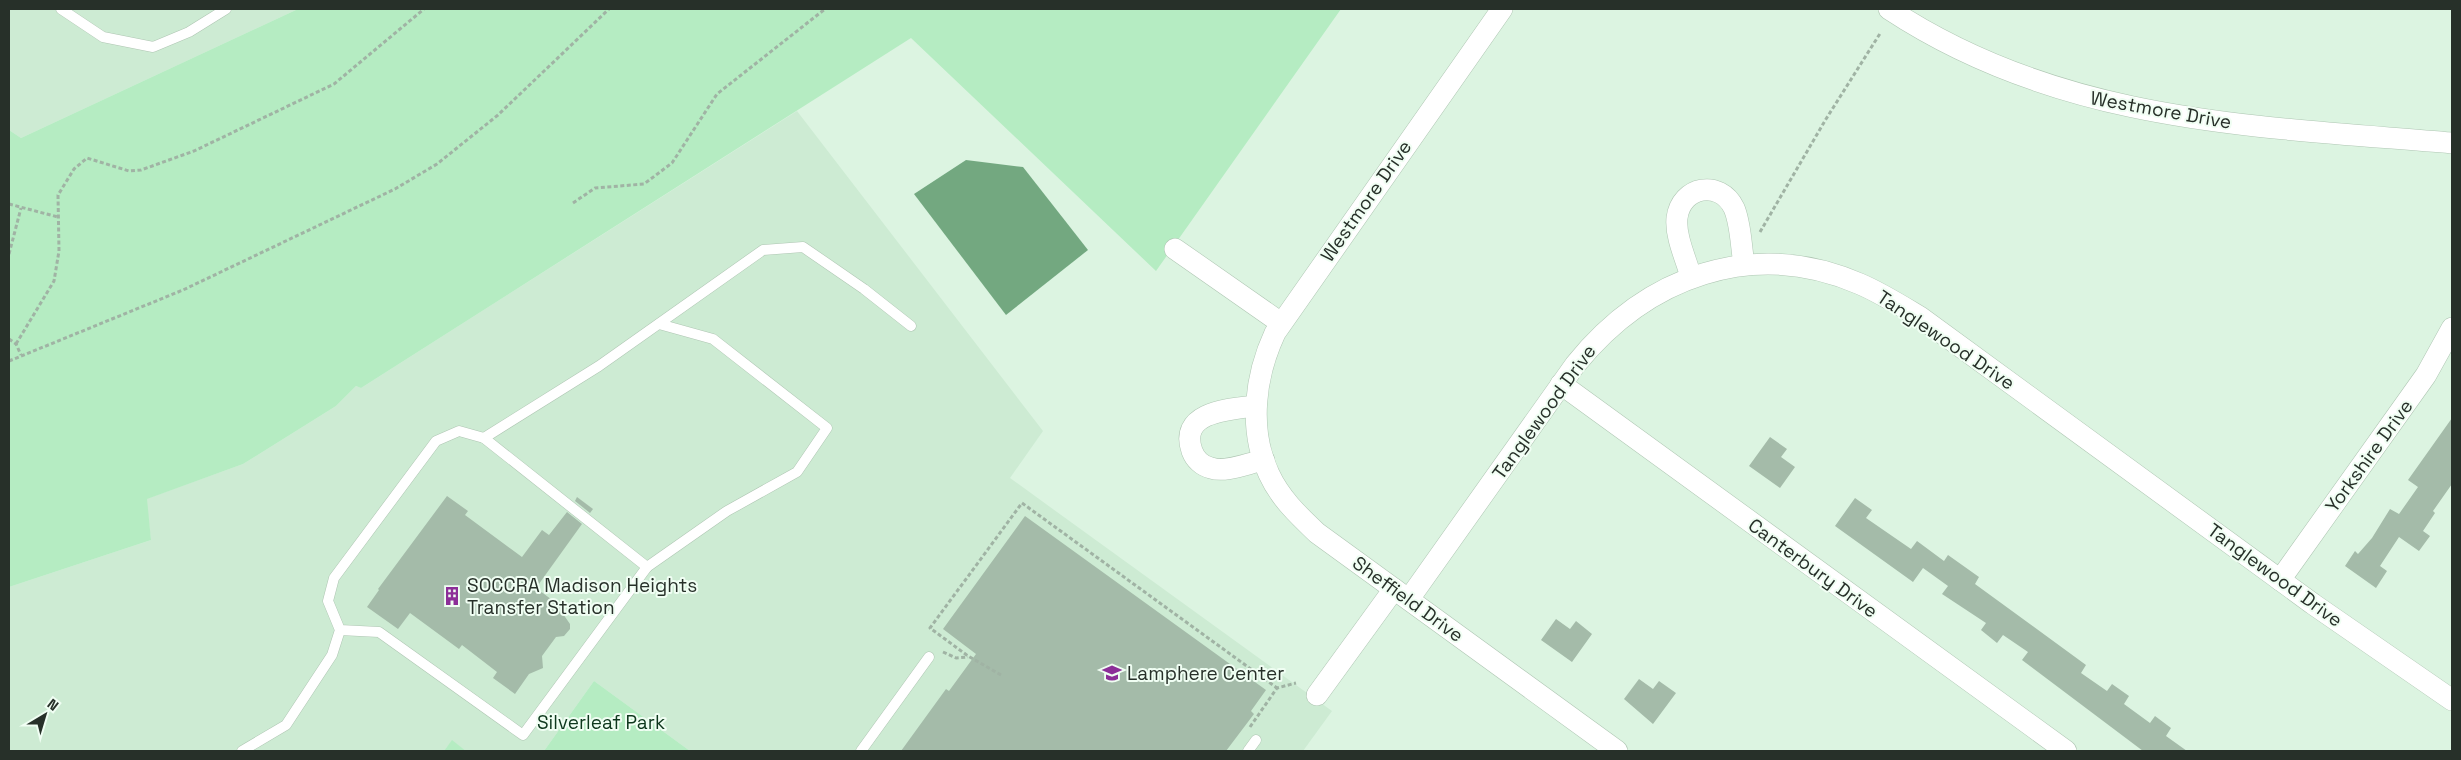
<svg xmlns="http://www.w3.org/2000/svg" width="2461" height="760" font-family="'Space Grotesk',sans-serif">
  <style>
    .built { fill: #cdebd3 }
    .green { fill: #b5ecc2 }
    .water { fill: #73a880 }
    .building { fill: #a4bba9 }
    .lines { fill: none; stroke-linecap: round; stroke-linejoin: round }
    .service-casing { stroke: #afc6b3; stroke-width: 11 }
    .minor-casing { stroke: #afc6b3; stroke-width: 22 }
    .path { stroke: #a0b3a4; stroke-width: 3; stroke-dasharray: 4 2.5; stroke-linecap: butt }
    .service { stroke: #fff; stroke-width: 10 }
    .minor { stroke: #fff; stroke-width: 21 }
    .labels { text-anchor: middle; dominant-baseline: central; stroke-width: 4; stroke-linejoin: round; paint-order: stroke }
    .street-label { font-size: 19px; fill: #273029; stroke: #f0fef3 }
    .poi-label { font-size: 19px; fill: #273029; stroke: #f0fef3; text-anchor: start }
    .park-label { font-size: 19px; fill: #0e381d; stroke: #f0fef3 }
  </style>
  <rect width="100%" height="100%" fill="#dcf4e1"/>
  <!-- built -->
  <g class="built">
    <path d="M9,9H298L21,138L9,130Z"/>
    <path d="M797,111L1043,431L1010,478L1332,711L1303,751H690L594,681L544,751H466L452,741L444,751H9V587L151,540L146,499L243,464L336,406L356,386L361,388Z"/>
  </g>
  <!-- green -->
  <g class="green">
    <path d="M298,9H1341L1156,271L911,38L361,388L356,386L336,406L243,464L147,499L151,540L9,587V130L21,138Z"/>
    <path d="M594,681L690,751H544Z"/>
    <path d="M452,740L466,751H444Z"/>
  </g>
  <!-- water -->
  <path class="water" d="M966,160L1023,167L1088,250L1006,315L914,194Z"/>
  <!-- building -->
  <g class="building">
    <path d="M2452,418V484L2433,511L2435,513L2423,531L2430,536L2419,551L2399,537L2380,566L2387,571L2376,588L2345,566L2355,551L2358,554L2372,538L2390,509L2399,514L2418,487L2408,480Z"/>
    <path d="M1770,437L1787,449L1781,457L1795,467L1780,488L1749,466Z"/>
    <path d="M447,496L468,511L465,515L522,557L542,530L549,535L567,512L582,524L536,588L563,608L561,611L570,624V629L564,636L556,637L542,656L543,668L529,674L515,694L493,678L497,672L462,645L459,649L410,613L398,629L367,607L379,590L378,589Z"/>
    <path d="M577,497L593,509L590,513L575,501Z"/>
    <path d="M1855,498L1872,510L1866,518L1911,549L1917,541L1944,561L1948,555L1979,577L1975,584L2086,665L2081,673L2107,691L2112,684L2129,696L2124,704L2150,723L2155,716L2171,728L2166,736L2187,751H2143L2022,660L2028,652L2003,635L1997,643L1981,630L1986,623L1942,594L1948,586L1923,568L1913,582L1835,526Z"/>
    <path d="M1025,516L1266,690L1251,711L1254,714L1226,751H901L946,689L949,691L976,654L943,629Z"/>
    <path d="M1556,619L1570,629L1576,621L1592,634L1572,662L1541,640Z"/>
    <path d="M1639,679L1653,689L1659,681L1676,693L1653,724L1624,699Z"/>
  </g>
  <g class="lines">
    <!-- service casing -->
    <g class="service-casing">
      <g id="service">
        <path d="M61,9L103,37L153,47L189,32L226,9"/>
        <path d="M484,438L599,366L763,250L803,247L864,289L911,326"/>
        <path d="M647,567L727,511L797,472L827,428L713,339L659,324"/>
        <path d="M242,751L286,725L332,655L340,630L328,601L334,578L436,441L459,431L484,438L647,567L523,735L379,632L340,630"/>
        <path d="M861,751L929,657"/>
        <path d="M1248,751L1256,740"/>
      </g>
    </g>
    <!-- minor casing -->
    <g class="minor-casing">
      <g id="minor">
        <path d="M1502,9L1275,333C1255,376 1248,429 1269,474C1280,498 1298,515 1317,533L1617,751"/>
        <path d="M1889,9C2062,123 2253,126 2452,143"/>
        <path d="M1175,249L1281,323"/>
        <path d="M1691,277C1686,259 1675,236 1677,218C1681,186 1720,179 1734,208C1741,224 1741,247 1744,264"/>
        <path d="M1561,384L2066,751"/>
        <path d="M1256,406C1231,409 1178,411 1192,451C1195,459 1202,466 1211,468C1226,473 1248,463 1264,460"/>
        <path d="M2280,580L2426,375L2452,328"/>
        <path d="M1409,599L1575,365C1646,277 1752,237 1860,284C1881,293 1900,305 1920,317L2313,604L2452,700"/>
        <path d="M1317,695L1394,589"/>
      </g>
    </g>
    <!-- path -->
    <g class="path">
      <path d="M573,203L595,188L644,184L672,163L717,94L825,9"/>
      <path d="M9,204L58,217"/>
      <path d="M1760,232L1826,119L1881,32"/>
      <path d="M9,254L21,208"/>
      <path d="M9,339L16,344L21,355"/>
      <path d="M16,344L54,281L59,251L58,195L74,169L87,158L129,171L141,170L194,151L334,84L424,9"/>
      <path d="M9,361L183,290L395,189L437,164L498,115L609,9"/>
      <path d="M943,652L956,658L968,657"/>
      <path d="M1001,675L968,656L930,628L1022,503L1277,688"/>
      <path d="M1250,727L1277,688L1296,683"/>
    </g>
    <!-- service -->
    <use href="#service" class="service"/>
    <!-- minor -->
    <use href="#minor" class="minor"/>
  </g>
  <!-- icons -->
  <defs>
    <g id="building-bare" transform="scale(1.5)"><path d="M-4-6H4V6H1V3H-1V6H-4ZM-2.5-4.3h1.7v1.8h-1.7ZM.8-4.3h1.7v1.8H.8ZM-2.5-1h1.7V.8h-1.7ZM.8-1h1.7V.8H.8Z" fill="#8c2e98" stroke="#f0fef3" stroke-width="2.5" paint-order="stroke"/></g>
    <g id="school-bare" transform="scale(1.5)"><path d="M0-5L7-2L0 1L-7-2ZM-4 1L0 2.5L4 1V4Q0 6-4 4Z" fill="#8c2e98" stroke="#f0fef3" stroke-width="2.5" paint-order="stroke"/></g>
  </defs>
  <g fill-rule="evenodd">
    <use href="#building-bare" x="452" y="596"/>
    <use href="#school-bare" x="1112" y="673"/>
  </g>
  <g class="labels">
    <!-- street labels -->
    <g class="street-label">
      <text transform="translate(2161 110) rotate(10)">Westmore Drive</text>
      <text transform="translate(1366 201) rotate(-55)">Westmore Drive</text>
      <text transform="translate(1946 340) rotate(34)">Tanglewood Drive</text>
      <text transform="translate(1544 412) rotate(-54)">Tanglewood Drive</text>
      <text transform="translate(2369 456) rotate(-54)">Yorkshire Drive</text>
      <text transform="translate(1813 568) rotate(36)">Canterbury Drive</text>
      <text transform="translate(2275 575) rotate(36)">Tanglewood Drive</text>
      <text transform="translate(1408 599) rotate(36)">Sheffield Drive</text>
    </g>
    <!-- poi labels -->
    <g class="poi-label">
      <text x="467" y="585">SOCCRA Madison Heights<tspan x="467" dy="22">Transfer Station</tspan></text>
      <text x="1127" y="673">Lamphere Center</text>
    </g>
    <!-- park labels -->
    <g class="park-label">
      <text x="601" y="722">Silverleaf Park</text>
    </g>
  </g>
  <!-- border -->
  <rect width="2461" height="760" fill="none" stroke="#273029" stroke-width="20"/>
  <!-- north arrow -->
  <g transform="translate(45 715) rotate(38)" stroke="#f0fef3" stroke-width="4" paint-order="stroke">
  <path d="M0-4L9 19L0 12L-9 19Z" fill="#273029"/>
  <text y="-8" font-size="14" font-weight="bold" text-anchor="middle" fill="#273029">N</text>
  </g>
</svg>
